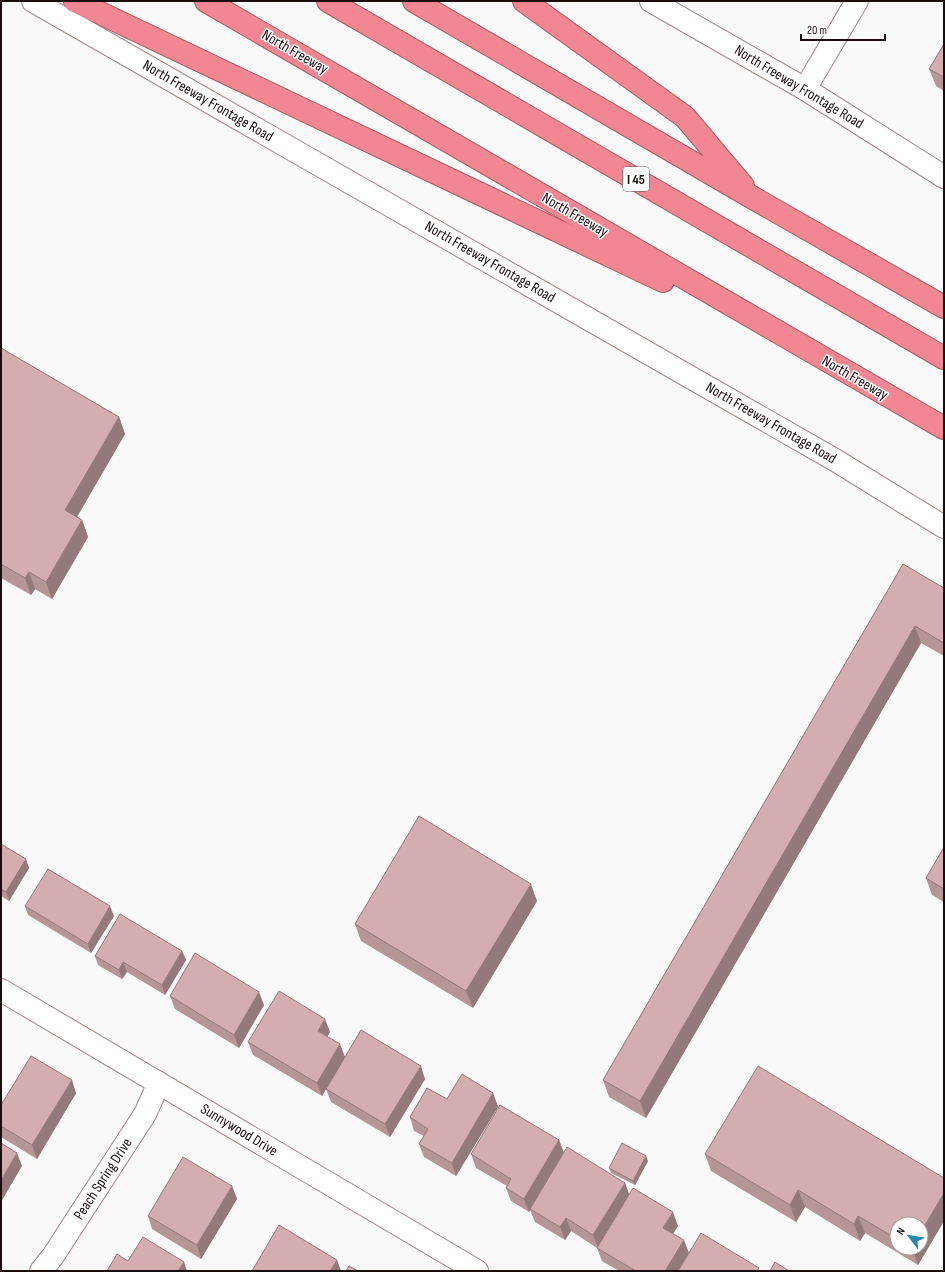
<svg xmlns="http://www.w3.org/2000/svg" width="945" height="1272" font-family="'Sofia Sans Condensed',sans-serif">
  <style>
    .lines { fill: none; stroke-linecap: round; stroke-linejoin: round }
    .minor-casing { stroke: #a78385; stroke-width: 24 }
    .secondary-casing { stroke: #a78385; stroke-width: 24 }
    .motorway-casing { stroke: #a65c64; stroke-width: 24 }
    .minor { stroke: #fff; stroke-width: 22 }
    .secondary { stroke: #fff; stroke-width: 22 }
    .motorway { stroke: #f28793; stroke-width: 22 }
    .wall { fill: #b69597; fill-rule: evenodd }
    .shaded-wall { fill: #94797b }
    .building { fill: #d4adb0; stroke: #94797b }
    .labels { text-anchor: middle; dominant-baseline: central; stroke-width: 3; stroke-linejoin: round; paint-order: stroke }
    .shield { fill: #fff; stroke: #5e5556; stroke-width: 1 }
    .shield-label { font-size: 14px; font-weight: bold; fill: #190c0d }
    .street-label { font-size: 15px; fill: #190c0d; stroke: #fff }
  </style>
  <rect width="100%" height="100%" fill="#f9f9f9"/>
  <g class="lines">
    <!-- minor casing -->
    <g class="minor-casing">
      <g id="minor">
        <path d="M805,89L857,1"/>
        <path d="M1,990L477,1271"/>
        <path d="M41,1271L53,1256L145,1114L159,1083"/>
      </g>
    </g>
    <!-- secondary casing -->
    <g class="secondary-casing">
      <g id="secondary">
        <path d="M33,1L835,460L944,527"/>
        <path d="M651,1L805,89L944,177"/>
      </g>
    </g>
    <!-- motorway casing -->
    <g class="motorway-casing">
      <g id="motorway">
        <path d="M75,1L663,281"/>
        <path d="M206,1L944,428"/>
        <path d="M328,1L944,358"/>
        <path d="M414,1L755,199L944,307"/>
        <path d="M524,1L685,117L743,186"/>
      </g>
    </g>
    <!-- minor -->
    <use href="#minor" class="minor"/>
    <!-- secondary -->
    <use href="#secondary" class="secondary"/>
    <!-- motorway -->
    <use href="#motorway" class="motorway"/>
  </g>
  <!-- wall -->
  <g class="wall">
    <path d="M944,44V91L936,86L929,69Z"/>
    <path d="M1,348L119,417L125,434L77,517L82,520L88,537L52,599L35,589L31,595L1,578Z"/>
    <path d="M903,564L944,588V656L921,643L646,1118L609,1097L603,1080Z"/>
    <path d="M1,844L29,868L9,901L1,896Z"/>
    <path d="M944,847V902L932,895L926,878Z"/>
    <path d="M537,901L473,1008L361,941L355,924Z"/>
    <path d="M25,906L114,916L91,953L28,915Z"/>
    <path d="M182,951L186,960L165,995L127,972L122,979L98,965L95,956Z"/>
    <path d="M170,996L264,1005L239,1048L175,1009Z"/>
    <path d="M330,1032L327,1036L345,1057L425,1079L390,1137L331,1102L326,1089L322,1096L253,1055L248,1042Z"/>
    <path d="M76,1093L37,1159L1,1137V1105Z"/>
    <path d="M493,1093L498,1107L456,1176L424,1157L419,1144L424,1136L414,1131L410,1117L447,1099Z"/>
    <path d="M559,1140L564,1153L625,1183L629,1194L678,1226L673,1234L688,1253L760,1271H619L602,1261L597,1248L571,1231L565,1240L535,1222L530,1210L529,1212L511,1201L506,1188L507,1186L476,1168L471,1154Z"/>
    <path d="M705,1154L944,1178V1221L918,1265L865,1233L860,1241L805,1207L796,1222L711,1171ZM897,1224L921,1248H897Z"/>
    <path d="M648,1161L635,1185L611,1173L609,1168Z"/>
    <path d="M232,1186L237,1199L201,1259L152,1229L148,1216Z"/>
  </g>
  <!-- shaded-wall -->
  <g class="shaded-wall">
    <path d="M119,417L125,434L71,527L65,510Z"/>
    <path d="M82,520L88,537L52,599L46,582Z"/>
    <path d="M29,572L35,589L31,595L25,578Z"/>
    <path d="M915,626L921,643L646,1118L640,1101Z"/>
    <path d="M26,859L29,868L9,901L6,892Z"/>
    <path d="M531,884L537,901L473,1008L466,991Z"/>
    <path d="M110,906L114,916L91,953L88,944Z"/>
    <path d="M182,951L186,960L165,995L162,985Z"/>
    <path d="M123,962L127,972L122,979L119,970Z"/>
    <path d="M259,992L264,1005L239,1048L234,1035Z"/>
    <path d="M325,1019L330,1032L323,1044L318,1031Z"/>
    <path d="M340,1044L345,1057L322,1096L317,1083Z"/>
    <path d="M421,1066L425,1079L390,1137L385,1124Z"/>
    <path d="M72,1080L76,1093L37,1159L32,1145Z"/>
    <path d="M493,1093L498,1107L456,1176L452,1163Z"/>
    <path d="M559,1140L564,1154L530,1209V1210L529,1212L524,1199Z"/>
    <path d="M17,1153L22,1166L1,1202V1180Z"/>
    <path d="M646,1156L648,1161L635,1185L633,1181Z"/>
    <path d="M625,1183L630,1197L598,1248L593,1235Z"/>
    <path d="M232,1186L237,1199L201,1259L197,1245Z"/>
    <path d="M798,1190L805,1207L796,1222L790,1205Z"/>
    <path d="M944,1193V1221L918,1265L912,1248H921V1232Z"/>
    <path d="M673,1212L678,1226L668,1241L663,1228Z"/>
    <path d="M858,1216L865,1233L860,1241L854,1224Z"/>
    <path d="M566,1218L571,1231L565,1240L560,1227Z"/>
    <path d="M684,1240L689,1253L678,1271H665Z"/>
    <path d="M337,1260L341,1271H330Z"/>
    <path d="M184,1262L187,1271H178Z"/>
  </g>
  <!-- building -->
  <g class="building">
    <path d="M944,44V77L929,69Z"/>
    <path d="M1,348L119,417L65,510L82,520L46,582L29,572L25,578L1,564Z"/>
    <path d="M903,564L944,588V643L915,626L640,1101L603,1080Z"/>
    <path d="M419,816L531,884L466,991L355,924Z"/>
    <path d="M1,844L26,859L6,892L1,889Z"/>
    <path d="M944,847V889L926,878Z"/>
    <path d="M48,869L110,906L88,944L25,906Z"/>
    <path d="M120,914L182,951L162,985L123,962L119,970L95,956Z"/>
    <path d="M195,953L259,992L234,1035L170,996Z"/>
    <path d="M279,991L325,1019L318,1031L340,1044L317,1083L248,1042Z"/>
    <path d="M361,1030L421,1066L385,1124L326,1089Z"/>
    <path d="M31,1056L72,1080L32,1145L1,1126V1105Z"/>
    <path d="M758,1066L944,1178V1193L921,1232V1224H897V1239L858,1216L854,1224L798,1190L790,1205L705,1154Z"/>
    <path d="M462,1074L493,1093L452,1163L419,1144L428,1129L410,1117L427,1088L447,1099Z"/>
    <path d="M500,1105L559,1140L524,1199L506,1188L511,1179L471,1154Z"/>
    <path d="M1,1143L17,1153L1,1180Z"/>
    <path d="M622,1143L646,1156L633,1181L609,1168Z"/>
    <path d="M567,1147L625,1183L593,1235L566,1218L560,1227L530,1209Z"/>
    <path d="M183,1157L232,1186L197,1245L148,1216Z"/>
    <path d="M633,1188L673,1212L663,1228L684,1240L665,1271H636L597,1248Z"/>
    <path d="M279,1225L337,1260L330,1271H252Z"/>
    <path d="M701,1233L759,1268L757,1271H678Z"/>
    <path d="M143,1237L184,1262L178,1271H107L117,1254L128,1261Z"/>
    <path d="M775,1262L789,1271H770Z"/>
    <path d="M349,1266L358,1271H346Z"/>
  </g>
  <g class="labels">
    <!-- shield labels -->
    <rect class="shield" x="623" y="167" width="26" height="24" rx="3"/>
    <g class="shield-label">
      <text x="636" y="179">I 45</text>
    </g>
    <!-- street labels -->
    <g class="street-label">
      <text transform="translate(295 52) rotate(30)">North Freeway</text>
      <text transform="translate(799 87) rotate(31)">North Freeway Frontage Road</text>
      <text transform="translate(208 101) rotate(30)">North Freeway Frontage Road</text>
      <text transform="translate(575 215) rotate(30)">North Freeway</text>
      <text transform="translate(490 262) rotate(30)">North Freeway Frontage Road</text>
      <text transform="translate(855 378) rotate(30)">North Freeway</text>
      <text transform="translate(771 423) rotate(30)">North Freeway Frontage Road</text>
      <text transform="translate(239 1130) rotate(31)">Sunnywood Drive</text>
      <text transform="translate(103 1179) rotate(-57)">Peach Spring Drive</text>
    </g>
  </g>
  <!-- border -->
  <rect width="945" height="1272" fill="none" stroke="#190c0d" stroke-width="4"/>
  <!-- north arrow -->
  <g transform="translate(909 1236) rotate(301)"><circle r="19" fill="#ffffff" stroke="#a39e9e"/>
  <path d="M0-3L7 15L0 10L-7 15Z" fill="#2688b2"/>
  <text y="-6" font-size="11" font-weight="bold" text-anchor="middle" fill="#190c0d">N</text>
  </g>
  <!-- scale -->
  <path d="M801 34v6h84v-6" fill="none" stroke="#190c0d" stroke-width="2"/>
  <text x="807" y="34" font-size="12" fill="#190c0d" stroke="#ffffff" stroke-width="3" paint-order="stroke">20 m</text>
</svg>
